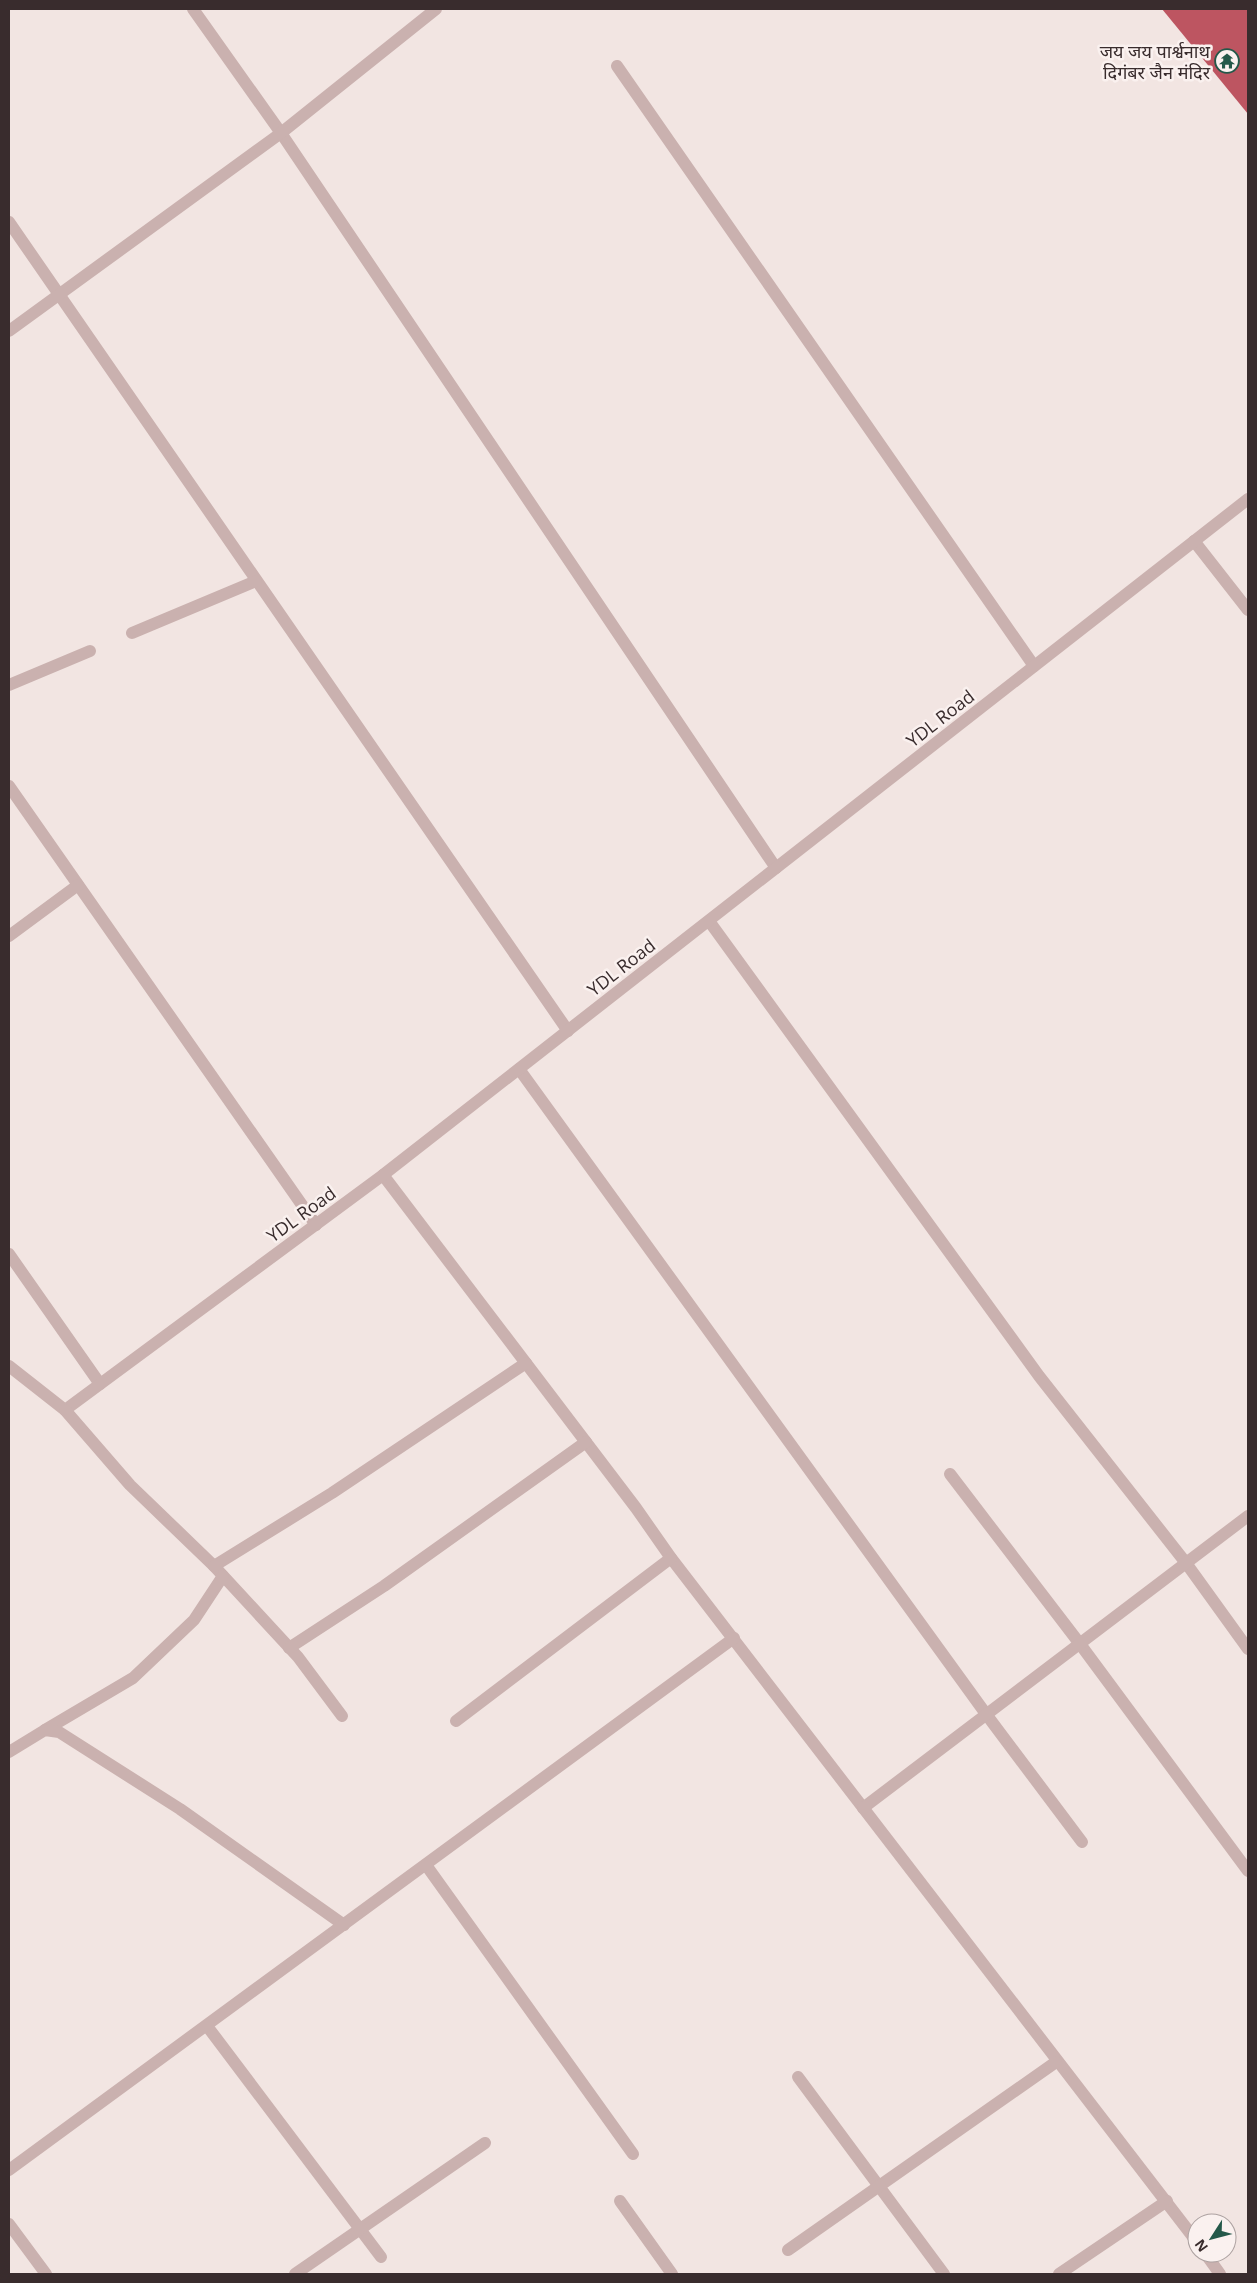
<svg xmlns="http://www.w3.org/2000/svg" width="1257" height="2283" font-family="'Open Sans','Noto Sans Devanagari',sans-serif">
  <style>
    .building { fill: #bd5561 }
    .lines { fill: none; stroke-linecap: round; stroke-linejoin: round }
    .minor { stroke: #cab1af; stroke-width: 12 }
    .labels { text-anchor: middle; dominant-baseline: central; stroke-width: 5; stroke-linejoin: round; paint-order: stroke }
    .poi-label { font-size: 18px; fill: #392c2d; stroke: #faf1ef; text-anchor: end }
    .street-label { font-size: 18px; fill: #392c2d; stroke: #faf1ef }
  </style>
  <rect width="100%" height="100%" fill="#f2e5e2"/>
  <!-- building -->
  <path class="building" d="M1162,9H1248V114Z"/>
  <g class="lines">
    <!-- minor -->
    <g class="minor">
      <path d="M193,9L281,133L776,868"/>
      <path d="M617,66L1034,666"/>
      <path d="M9,222L568,1031"/>
      <path d="M9,331L281,133L436,9"/>
      <path d="M1194,541L1248,610"/>
      <path d="M132,633L256,581"/>
      <path d="M9,685L90,651"/>
      <path d="M9,786L316,1225"/>
      <path d="M709,921L1039,1376L1186,1563L1248,1649"/>
      <path d="M9,936L78,885"/>
      <path d="M519,1069L986,1714L1082,1842"/>
      <path d="M383,1175L636,1508L671,1558L1197,2242"/>
      <path d="M9,1254L100,1384"/>
      <path d="M9,1366L65,1410L383,1175L1248,499"/>
      <path d="M65,1410L130,1485L214,1566L298,1657L342,1716"/>
      <path d="M950,1474L1080,1644L1248,1871"/>
      <path d="M214,1566L332,1493L526,1363"/>
      <path d="M289,1648L384,1586L586,1442"/>
      <path d="M456,1721L671,1558"/>
      <path d="M45,1730L133,1678L194,1620L223,1576"/>
      <path d="M9,1752L45,1730L59,1732L180,1809L344,1925"/>
      <path d="M863,1808L1248,1516"/>
      <path d="M426,1865L633,2154"/>
      <path d="M207,2026L381,2257"/>
      <path d="M798,2077L944,2274"/>
      <path d="M9,2170L734,1638"/>
      <path d="M620,2201L672,2274"/>
      <path d="M9,2224L46,2274"/>
      <path d="M788,2250L1056,2062"/>
      <path d="M1205,2253L1220,2274"/>
      <path d="M295,2274L485,2143"/>
      <path d="M1059,2274L1167,2201"/>
    </g>
  </g>
  <!-- icons -->
  <defs>
    <g id="temple-ring" transform="scale(1.25)"><circle r="9.5" fill="#faf1ef" stroke="#245849" stroke-width="1.5"/><path d="M0-6L5-2H3V0L6.5 2.5H4V6H1.5V3h-3V6H-4V2.5H-6.5L-3 0V-2H-5Z" fill="#245849"/></g>
  </defs>
  <g fill-rule="evenodd">
    <use href="#temple-ring" x="1227" y="61"/>
  </g>
  <g class="labels">
    <!-- poi labels -->
    <g class="poi-label">
      <text x="1210" y="51">जय जय पार्श्वनाथ<tspan x="1210" dy="21">दिगंबर जैन मंदिर</tspan></text>
    </g>
    <!-- street labels -->
    <g class="street-label">
      <text transform="translate(940 718) rotate(-38)">YDL Road</text>
      <text transform="translate(621 967) rotate(-38)">YDL Road</text>
      <text transform="translate(301 1214) rotate(-36)">YDL Road</text>
    </g>
  </g>
  <!-- border -->
  <rect width="1257" height="2283" fill="none" stroke="#392c2d" stroke-width="20"/>
  <!-- north arrow -->
  <g transform="translate(1212 2238) rotate(234)"><circle r="24" fill="#faf1ef" stroke="#ada2a1"/>
  <path d="M0-4L9 19L0 12L-9 19Z" fill="#245849"/>
  <text y="-8" font-size="14" font-weight="bold" text-anchor="middle" fill="#392c2d">N</text>
  </g>
</svg>
